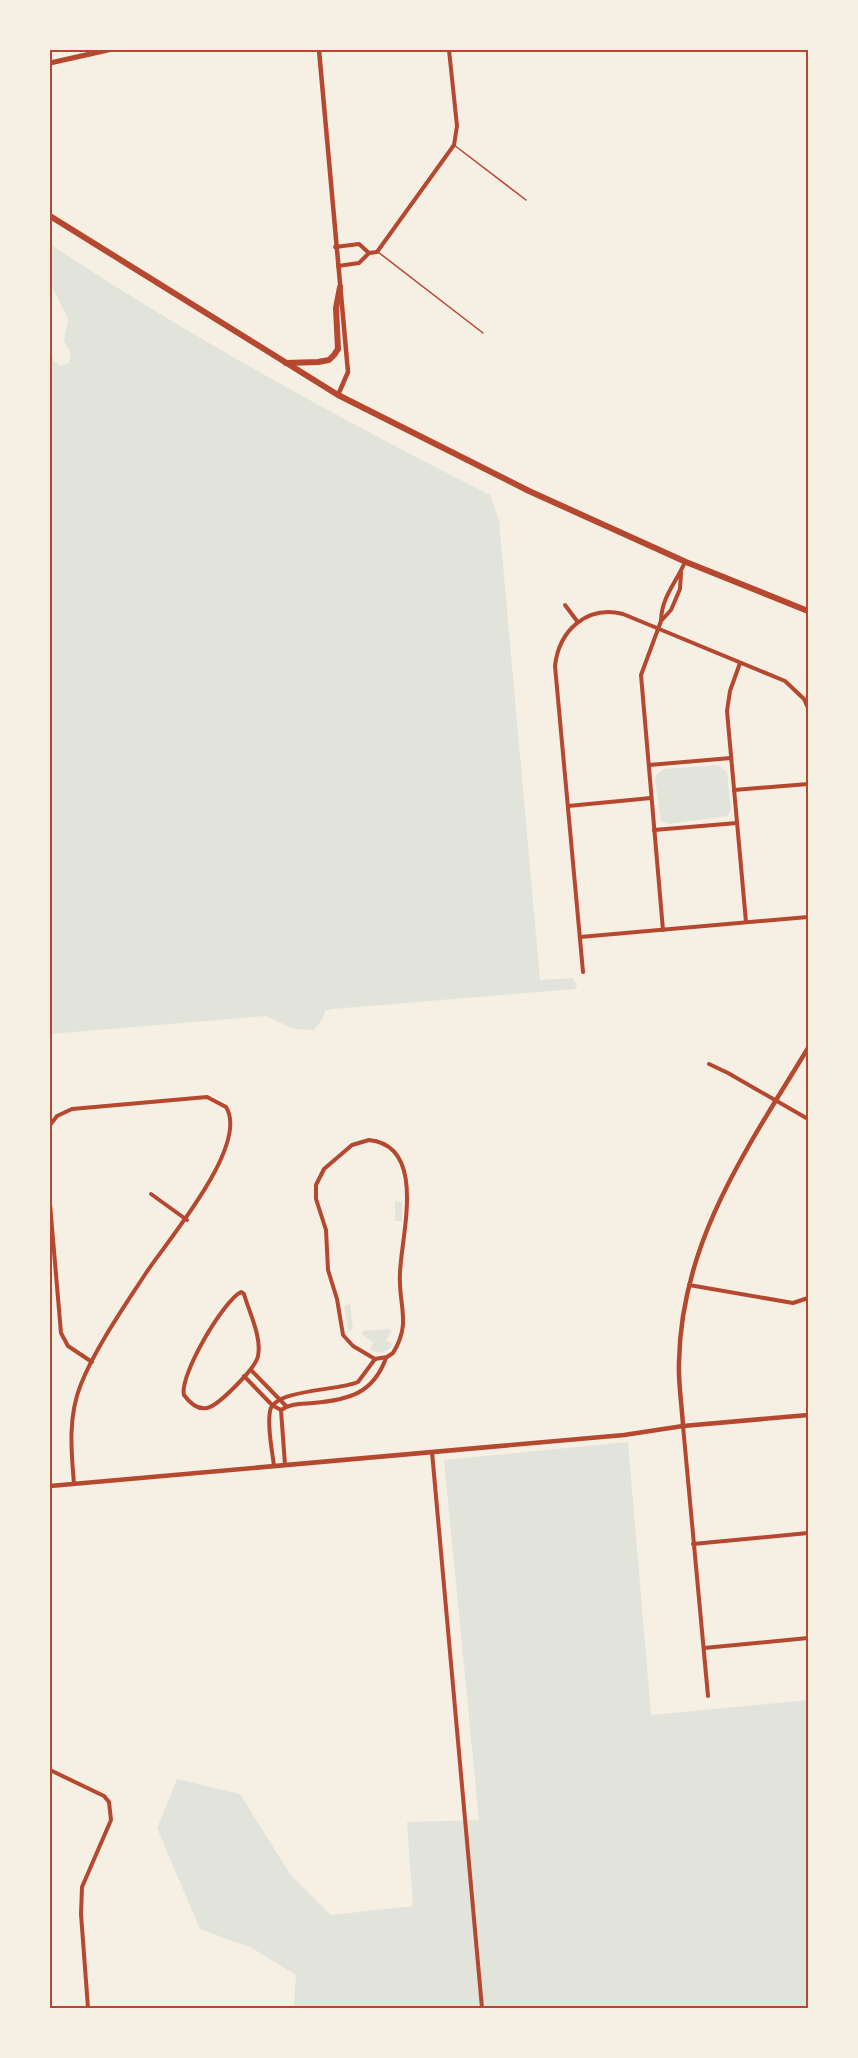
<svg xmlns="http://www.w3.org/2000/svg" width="858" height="2058" font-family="Quicksand,sans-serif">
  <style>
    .green { fill: #e2e4dc }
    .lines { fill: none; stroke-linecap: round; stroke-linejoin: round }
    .service { stroke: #b5482f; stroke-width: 1.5 }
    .minor { stroke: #b5482f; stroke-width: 4 }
    .tertiary { stroke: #b5482f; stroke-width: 4.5 }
    .secondary { stroke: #b5482f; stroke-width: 5 }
    .trunk { stroke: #b5482f; stroke-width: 6 }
    .neatline { fill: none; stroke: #b5482f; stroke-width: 2 }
  </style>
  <rect width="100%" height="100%" fill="#f6efe4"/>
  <!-- green -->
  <g class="green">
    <path d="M50,244C191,338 339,418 490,495L499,520L540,980L573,978L577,985L575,989L333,1009L325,1011L323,1018L314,1030L295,1029L265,1016L50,1034V351L54,361L61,366L69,363L71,354L64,341L68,319L53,288L50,286Z"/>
    <path d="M718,765L727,772L731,809L727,816L669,824L661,821L655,779L657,774L664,769Z"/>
    <path d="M395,1201L402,1202V1221H395Z"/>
    <path d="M350,1304L353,1329L348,1332L344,1306Z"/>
    <path d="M388,1329L392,1331L386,1340L392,1344L391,1347L382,1353L370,1350L373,1342L361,1334L363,1331Z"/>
    <path d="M628,1442L651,1715L808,1700V2008H294L296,1975L252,1948L200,1929L157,1828L177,1779L240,1794L290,1874L331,1915L413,1906L407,1822L479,1820L444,1460Z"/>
  </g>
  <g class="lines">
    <!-- service -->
    <g class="service">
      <path d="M454,145L526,200"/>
      <path d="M378,252L483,333"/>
    </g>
    <!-- minor -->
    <g class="minor">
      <path d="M335,247L359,244L369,253"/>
      <path d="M369,253L377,252L454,145L457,126L449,50"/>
      <path d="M338,266L359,263L369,253"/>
      <path d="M565,605L577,621"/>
      <path d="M661,620C662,596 676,583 685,562"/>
      <path d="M740,663L730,691L727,711L746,922"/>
      <path d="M649,765L731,758"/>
      <path d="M734,790L808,784"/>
      <path d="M568,806L651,798"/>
      <path d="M654,830L737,823"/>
      <path d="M663,930L641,675L661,621L671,610L680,589L681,573"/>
      <path d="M580,937L808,917"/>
      <path d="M583,972L555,666C559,630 587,605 623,614L785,681L804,699L808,708"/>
      <path d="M709,1064L728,1073L808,1119"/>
      <path d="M50,1125L57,1116L72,1109L207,1097L226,1107C250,1145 167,1241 146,1273C124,1307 96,1347 81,1384C68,1416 71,1450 74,1484"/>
      <path d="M369,1140C428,1146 401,1236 400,1273C398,1305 412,1323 393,1353L387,1357L375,1359L353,1346L343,1335L337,1299L328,1270L326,1230L316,1199V1185L324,1169L352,1145Z"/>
      <path d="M151,1194L187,1220"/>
      <path d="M50,1204L61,1333L68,1346L92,1362"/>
      <path d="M689,1285L793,1303L808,1298"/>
      <path d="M241,1292L244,1294C249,1312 262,1337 258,1356C256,1368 218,1406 207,1408C197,1410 189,1402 184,1395C179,1376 223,1301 241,1292Z"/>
      <path d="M251,1370L286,1406"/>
      <path d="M244,1376L272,1405L281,1410"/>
      <path d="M683,1426L708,1696"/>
      <path d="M432,1452L482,2008"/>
      <path d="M285,1465L281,1410C291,1403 302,1404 313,1403C348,1400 373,1394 386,1358"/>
      <path d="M274,1466C272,1449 267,1427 270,1411C274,1389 338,1391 358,1382L375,1359"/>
      <path d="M693,1544L808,1533"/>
      <path d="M704,1648L808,1638"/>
      <path d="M50,1770L104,1796L109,1802L111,1820L82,1887L81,1914L88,2008"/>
    </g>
    <!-- tertiary -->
    <g class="tertiary">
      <path d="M319,50L348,372L338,395"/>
      <path d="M683,1426C682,1405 678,1383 679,1362C681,1241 748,1147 808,1048"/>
      <path d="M50,1486L624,1435L683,1426L808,1415"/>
    </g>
    <!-- secondary -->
    <path class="secondary" d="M50,63L108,50"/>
    <!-- trunk -->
    <g class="trunk">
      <path d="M50,216L338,395L529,491L686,562L808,611"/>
      <path d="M286,363L318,362L329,360L334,355L338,349L336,308L340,287"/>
    </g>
  </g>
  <!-- border -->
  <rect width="858" height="2058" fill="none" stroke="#f6efe4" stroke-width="102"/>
  <rect x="51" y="51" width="756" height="1956" class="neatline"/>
</svg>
